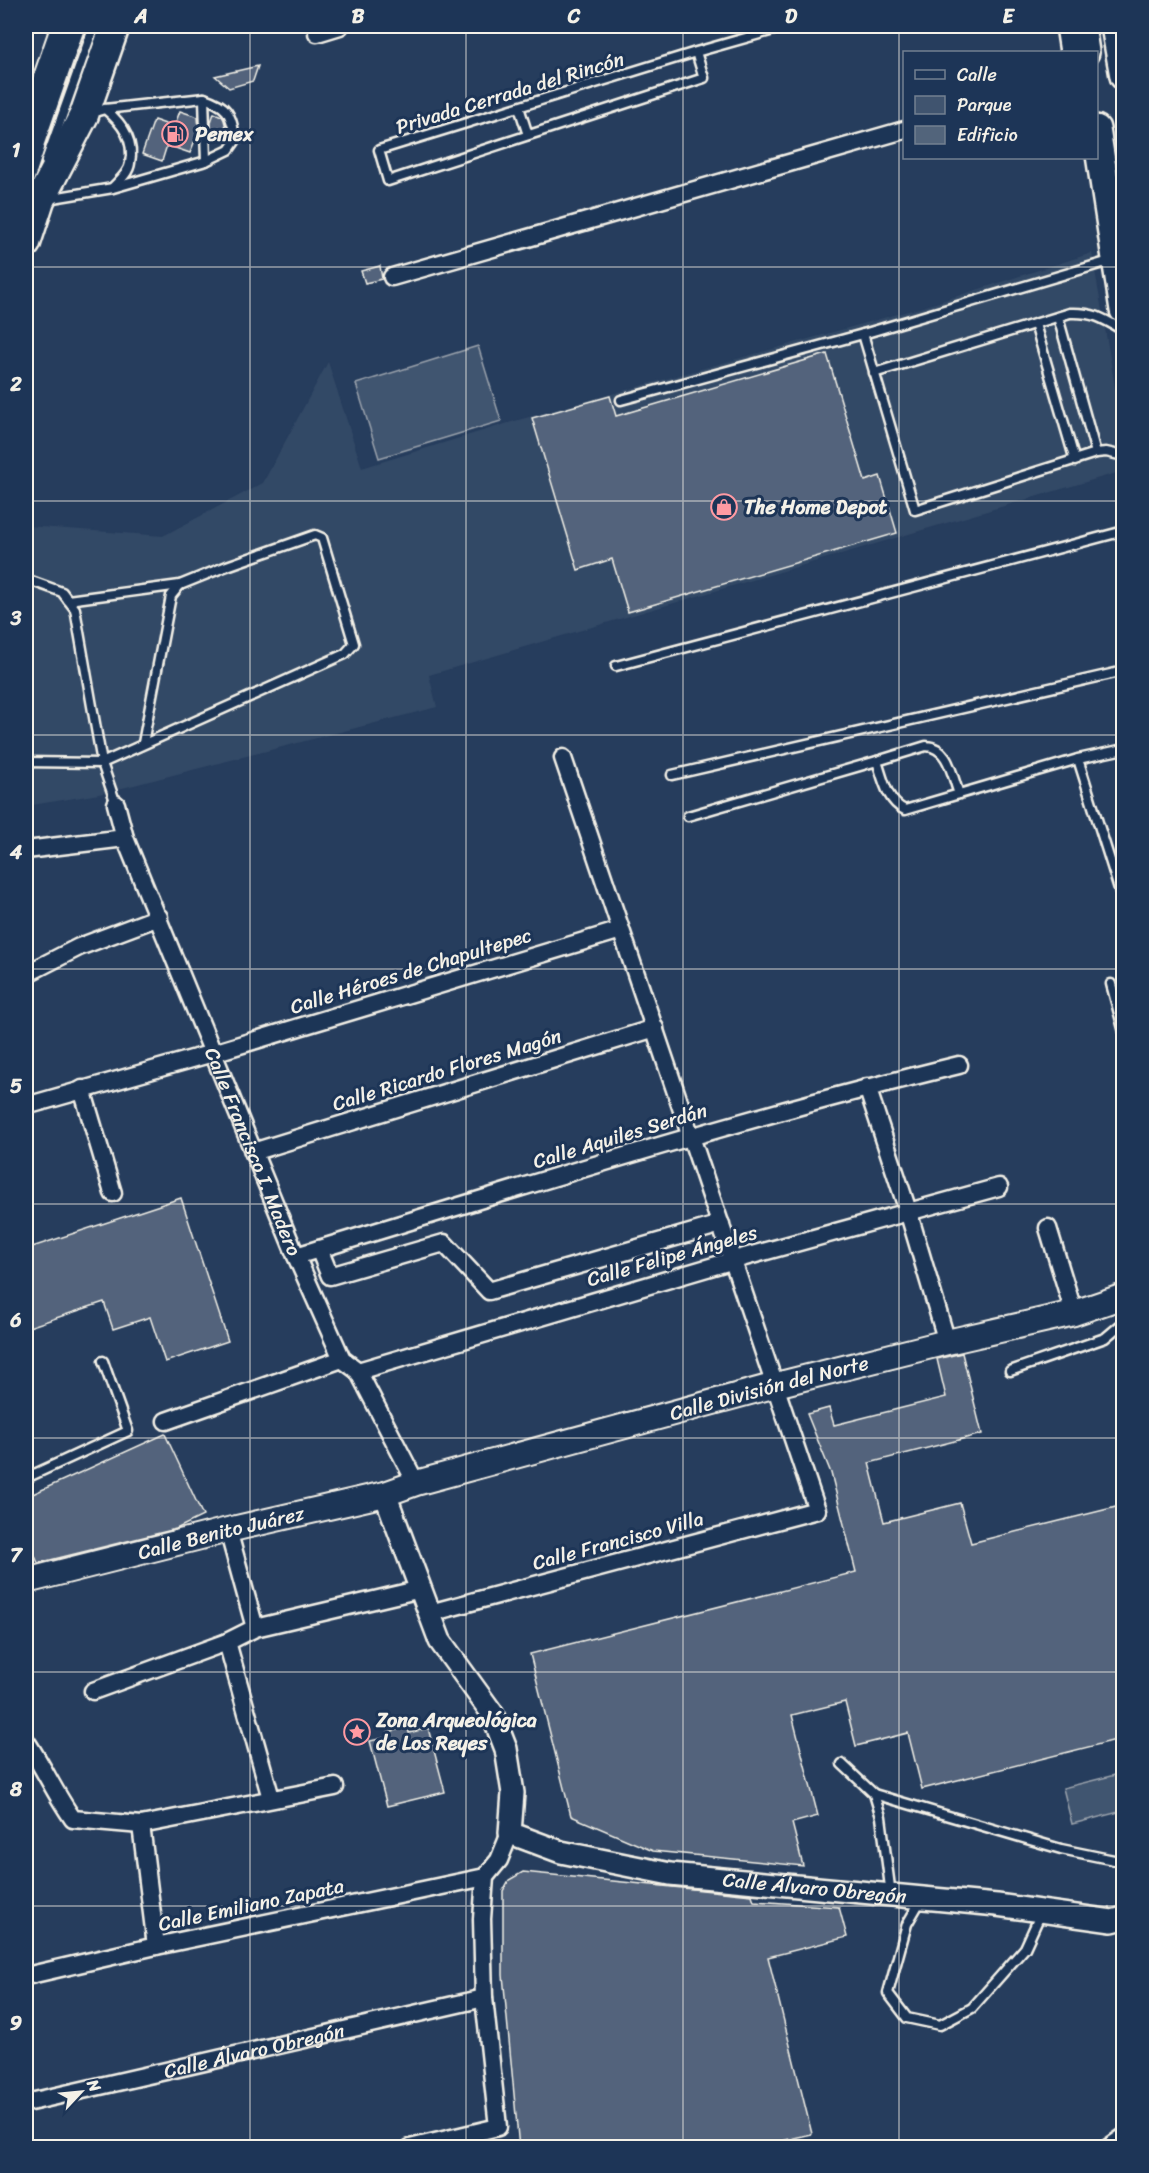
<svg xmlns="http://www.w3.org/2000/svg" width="1149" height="2173" font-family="Sriracha,sans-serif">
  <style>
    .built { fill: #334966 }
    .green { fill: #40546f; stroke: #9aa2ac; stroke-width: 1.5 }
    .building { fill: #52647b; stroke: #f4f1e8; stroke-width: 1.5 }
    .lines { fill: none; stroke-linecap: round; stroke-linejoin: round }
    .service-casing { stroke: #f4f1e8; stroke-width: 13 }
    .minor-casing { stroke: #f4f1e8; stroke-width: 21 }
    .tertiary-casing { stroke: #f4f1e8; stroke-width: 26 }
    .secondary-casing { stroke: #f4f1e8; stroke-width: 28 }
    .primary-casing { stroke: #f4f1e8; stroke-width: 32 }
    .trunk-casing { stroke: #f4f1e8; stroke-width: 33 }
    .motorway-casing { stroke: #f4f1e8; stroke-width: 36 }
    .service { stroke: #1d3557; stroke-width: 8 }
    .minor { stroke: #1d3557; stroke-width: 16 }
    .tertiary { stroke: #1d3557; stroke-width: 21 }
    .secondary { stroke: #1d3557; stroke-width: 24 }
    .primary { stroke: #1d3557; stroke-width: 27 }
    .trunk { stroke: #1d3557; stroke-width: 28 }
    .motorway { stroke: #1d3557; stroke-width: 32 }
    .grid { fill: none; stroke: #f4f1e8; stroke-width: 1.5; stroke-opacity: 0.55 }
    .labels { text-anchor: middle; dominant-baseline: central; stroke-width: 6; stroke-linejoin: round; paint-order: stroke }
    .street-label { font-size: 20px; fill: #f4f1e8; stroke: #1d3557 }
    .poi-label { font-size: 20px; font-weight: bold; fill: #f4f1e8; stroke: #1d3557; text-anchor: start }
    .neatline { fill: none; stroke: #f4f1e8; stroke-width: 2 }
    .grid-label { font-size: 20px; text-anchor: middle; font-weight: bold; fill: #f4f1e8 }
  </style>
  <rect width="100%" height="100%" fill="#263d5d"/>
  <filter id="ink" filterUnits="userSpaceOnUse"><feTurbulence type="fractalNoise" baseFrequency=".0167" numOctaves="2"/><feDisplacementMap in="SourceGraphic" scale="12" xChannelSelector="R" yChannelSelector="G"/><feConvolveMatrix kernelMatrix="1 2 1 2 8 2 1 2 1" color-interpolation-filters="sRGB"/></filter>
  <g filter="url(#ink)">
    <!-- built -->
    <path class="built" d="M1092,253L1123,434V471L429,675L437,707L99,794L26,806V526L163,536L263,483L328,362L362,468L515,421L923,307Z"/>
    <!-- green -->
    <g class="green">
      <path d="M478,346L501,421L379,458L356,384Z"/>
      <path d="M1123,1773V1811L1072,1824L1063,1788Z"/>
    </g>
    <!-- building -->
    <g class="building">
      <path d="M258,66L253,81L229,88L215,76Z"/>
      <path d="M180,111L198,117L199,130L190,153L167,145L162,161L142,154L154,120L174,127Z"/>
      <path d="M214,113L222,116L224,120L227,131L225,138L211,133V122Z"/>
      <path d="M380,266L382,279L365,283L361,271Z"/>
      <path d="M827,354L865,481L880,476L897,533L628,612L612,559L578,570L532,418L610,396L616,416Z"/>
      <path d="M181,1198L228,1341L165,1362L150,1317L113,1329L104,1302L26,1328V1249Z"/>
      <path d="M962,1353L982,1434L869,1463L884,1522L960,1503L971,1543L1124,1505V1738L922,1789L908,1733L856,1746L845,1702L792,1715L818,1816L792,1823L803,1866L653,1851L571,1816L530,1654L856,1572L831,1473L807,1414L829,1408L834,1425L946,1397L937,1359Z"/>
      <path d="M165,1434L203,1516L176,1529L38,1563L26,1536V1497Z"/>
      <path d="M408,1727L409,1733L428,1728L445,1792L387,1806L370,1741L389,1737L388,1732Z"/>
      <path d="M523,1872L752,1895L754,1901L839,1907L847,1937L768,1957L812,2134L785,2140L787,2148H519L503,1975V1891L509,1880Z"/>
    </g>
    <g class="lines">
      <!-- service casing -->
      <g class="service-casing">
        <g id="service">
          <path d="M696,52L704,78L388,181L379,150L696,52L788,26"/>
          <path d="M204,98L206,161"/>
          <path d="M519,107L528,135"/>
          <path d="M105,109C122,123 135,140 130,163C129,173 119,181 113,187"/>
          <path d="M46,161L94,26"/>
          <path d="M26,190L40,148"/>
          <path d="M47,199L113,188L206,161L229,150L236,140C230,115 231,107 204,98L105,109L91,113"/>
          <path d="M1113,260L863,334L915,510L1096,453L1106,452L1124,456"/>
          <path d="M1058,317L1096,453"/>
          <path d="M1035,324L1075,461"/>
          <path d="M874,373L1070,313C1094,312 1104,319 1124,331"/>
          <path d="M621,400L863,334"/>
          <path d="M26,579L62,592L75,609L102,763L26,762"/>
          <path d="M68,600L180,585"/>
          <path d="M616,666L1124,531"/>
          <path d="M1124,749L1078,759L1120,892L1124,891"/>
          <path d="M877,761L926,746C949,747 952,776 959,794"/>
          <path d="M672,775L1124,671"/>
          <path d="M116,804L102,763L345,654L354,644L322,538L315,535L227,566L180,585L171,596L143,743"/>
          <path d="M688,816L877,761C883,779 887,802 905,810L1078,759"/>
          <path d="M1111,984L1124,1032"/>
          <path d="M1010,1371L1105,1338L1124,1322"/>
          <path d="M26,1478L128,1431L103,1361"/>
          <path d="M842,1764L874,1794L881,1817L891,1895"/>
          <path d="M874,1794L1061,1849L1114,1860H1124"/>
          <path d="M921,1900L907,1924L888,1993L907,2018L940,2025L972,2008L1025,1948L1041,1913"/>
        </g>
      </g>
      <!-- minor casing -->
      <g class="minor-casing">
        <g id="minor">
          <path d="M317,33L340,26"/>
          <path d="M392,277L904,130"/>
          <path id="s1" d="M116,804L125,838L296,1256L342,1359L358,1371L416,1483"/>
          <path d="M26,850L125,838"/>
          <path d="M26,974L79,947L159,917"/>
          <path d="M867,1087L908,1211L947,1342"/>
          <path d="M82,1089L113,1193"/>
          <path d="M26,1106L213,1053L621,930"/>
          <path d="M253,1152L655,1028"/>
          <path d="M1048,1228L1074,1313"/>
          <path d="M319,1249L330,1276L444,1243L489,1291L721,1224"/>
          <path d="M296,1256C516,1189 736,1119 959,1065"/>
          <path d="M358,1371L734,1260L999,1187"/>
          <path d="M166,1421L342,1359"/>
          <path d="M228,1530L255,1628"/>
          <path d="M430,1613L817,1510L563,758"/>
          <path d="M227,1642L271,1798"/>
          <path d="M93,1691L227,1642L255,1628L421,1589"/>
          <path d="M26,1741C43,1766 55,1794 73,1819L141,1825L335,1787"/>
          <path d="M141,1825L156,1946"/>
          <path d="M26,1976L156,1946L485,1877"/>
          <path id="s2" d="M26,2103L484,1998"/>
          <path d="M410,2148L498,2127L484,1998L482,1919L485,1877L499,1860L510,1833"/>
          <path d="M1108,2148L1124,2137"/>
        </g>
      </g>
      <!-- tertiary casing -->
      <g class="tertiary-casing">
        <g id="tertiary">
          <path d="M1067,26L1071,52"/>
          <path id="s3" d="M385,1494L440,1641L492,1713L506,1749L513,1793L510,1833L561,1852L670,1874L997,1905L1112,1921L1124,1918"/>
        </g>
      </g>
      <!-- secondary casing -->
      <g class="secondary-casing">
        <g id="secondary">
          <path id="s4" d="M26,1581L228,1530L385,1494L416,1483L776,1385L947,1342L1074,1313L1124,1296"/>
        </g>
      </g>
      <!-- primary casing -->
      <g class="primary-casing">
        <g id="primary">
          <path d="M1081,26L1085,52"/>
          <path d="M1115,26L1124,76"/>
          <path d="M1096,129L1124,310"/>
        </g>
      </g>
      <!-- trunk casing -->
      <g class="trunk-casing">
        <path id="trunk" d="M26,243L40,200L84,115L115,26"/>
      </g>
      <!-- motorway casing -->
      <g class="motorway-casing">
        <path id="motorway" d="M26,147L68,26"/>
      </g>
      <!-- service -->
      <use href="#service" class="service"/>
      <!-- minor -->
      <use href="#minor" class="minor"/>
      <!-- tertiary -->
      <use href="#tertiary" class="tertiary"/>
      <!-- secondary -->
      <use href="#secondary" class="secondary"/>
      <!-- primary -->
      <use href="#primary" class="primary"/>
      <!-- trunk -->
      <use href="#trunk" class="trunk"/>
      <!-- motorway -->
      <use href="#motorway" class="motorway"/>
    </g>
  </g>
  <!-- grid -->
  <path class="grid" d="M250,26V2148M466,26V2148M683,26V2148M899,26V2148M26,267H1124M26,501H1124M26,735H1124M26,969H1124M26,1204H1124M26,1438H1124M26,1672H1124M26,1906H1124"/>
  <!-- icons -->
  <defs>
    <g id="fuel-ring" transform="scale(1.35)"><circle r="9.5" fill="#1d3557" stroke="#ff9aa2" stroke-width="1.5"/><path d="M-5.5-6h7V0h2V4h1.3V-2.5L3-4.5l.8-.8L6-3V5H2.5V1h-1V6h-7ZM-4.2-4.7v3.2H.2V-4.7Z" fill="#ff9aa2"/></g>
    <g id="shop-ring" transform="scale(1.35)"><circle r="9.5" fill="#1d3557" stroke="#ff9aa2" stroke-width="1.5"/><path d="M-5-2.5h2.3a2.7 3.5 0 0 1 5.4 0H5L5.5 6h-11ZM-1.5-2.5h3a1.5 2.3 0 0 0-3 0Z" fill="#ff9aa2"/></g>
    <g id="sight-ring" transform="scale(1.35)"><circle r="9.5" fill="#1d3557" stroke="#ff9aa2" stroke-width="1.5"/><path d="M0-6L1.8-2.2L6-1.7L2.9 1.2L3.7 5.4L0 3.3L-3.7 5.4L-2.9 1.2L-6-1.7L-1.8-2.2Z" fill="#ff9aa2"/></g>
  </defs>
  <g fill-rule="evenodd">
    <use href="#fuel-ring" x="175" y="134"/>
    <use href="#shop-ring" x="724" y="507"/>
    <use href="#sight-ring" x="357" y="1732"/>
  </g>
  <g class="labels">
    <!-- street labels -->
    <g class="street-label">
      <text transform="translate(510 93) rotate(-17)">Privada Cerrada del Rincón</text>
      <text transform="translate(411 971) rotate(-17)">Calle Héroes de Chapultepec</text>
      <text transform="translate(447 1070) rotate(-17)">Calle Ricardo Flores Magón</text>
      <text transform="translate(620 1136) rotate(-17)">Calle Aquiles Serdán</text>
      <text stroke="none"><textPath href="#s1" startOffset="374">Calle Francisco I. Madero</textPath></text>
      <text transform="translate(672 1256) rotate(-16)">Calle Felipe Ángeles</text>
      <text stroke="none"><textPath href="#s4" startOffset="768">Calle División del Norte</textPath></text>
      <text stroke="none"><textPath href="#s4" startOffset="201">Calle Benito Juárez</textPath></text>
      <text transform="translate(618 1541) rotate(-15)">Calle Francisco Villa</text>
      <text stroke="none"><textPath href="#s3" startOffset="680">Calle Álvaro Obregón</textPath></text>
      <text transform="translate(251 1905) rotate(-12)">Calle Emiliano Zapata</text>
      <text stroke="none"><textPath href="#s2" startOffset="234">Calle Álvaro Obregón</textPath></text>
    </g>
    <!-- poi labels -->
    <g class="poi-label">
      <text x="195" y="134">Pemex</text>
      <text x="744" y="507">The Home Depot</text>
      <text x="376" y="1720">Zona Arqueológica<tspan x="376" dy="23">de Los Reyes</tspan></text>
    </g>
  </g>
  <!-- margin -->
  <rect width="1149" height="2173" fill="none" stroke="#1d3557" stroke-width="66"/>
  <!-- legend -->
  <rect x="903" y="51" width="195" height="108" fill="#1d3557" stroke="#738091" stroke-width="1.5"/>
  <rect x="915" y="70" width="30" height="9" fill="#1d3557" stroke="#738091" stroke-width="1.5"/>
  <text x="957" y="81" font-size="18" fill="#f4f1e8">Calle</text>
  <rect x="915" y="96" width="30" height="18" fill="#40546f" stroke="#738091" stroke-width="1.5"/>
  <text x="957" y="111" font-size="18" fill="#f4f1e8">Parque</text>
  <rect x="915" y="126" width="30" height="18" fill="#52647b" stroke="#738091" stroke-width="1.5"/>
  <text x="957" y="141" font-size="18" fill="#f4f1e8">Edificio</text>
  <!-- north arrow -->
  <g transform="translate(81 2092) rotate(64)" stroke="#1d3557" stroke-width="4.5" paint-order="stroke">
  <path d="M0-4.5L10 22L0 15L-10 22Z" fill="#f4f1e8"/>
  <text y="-9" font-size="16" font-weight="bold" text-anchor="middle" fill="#f4f1e8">N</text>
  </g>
  <rect x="33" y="33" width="1083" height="2107" class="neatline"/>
  <g class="grid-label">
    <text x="141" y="23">A</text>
    <text x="358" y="23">B</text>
    <text x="574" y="23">C</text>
    <text x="791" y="23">D</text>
    <text x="1008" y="23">E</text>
    <text x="16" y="157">1</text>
    <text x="16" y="391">2</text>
    <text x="16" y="625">3</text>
    <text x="16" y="859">4</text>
    <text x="16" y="1093">5</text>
    <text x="16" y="1327">6</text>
    <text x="16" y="1562">7</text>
    <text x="16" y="1796">8</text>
    <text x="16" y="2030">9</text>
  </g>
</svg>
